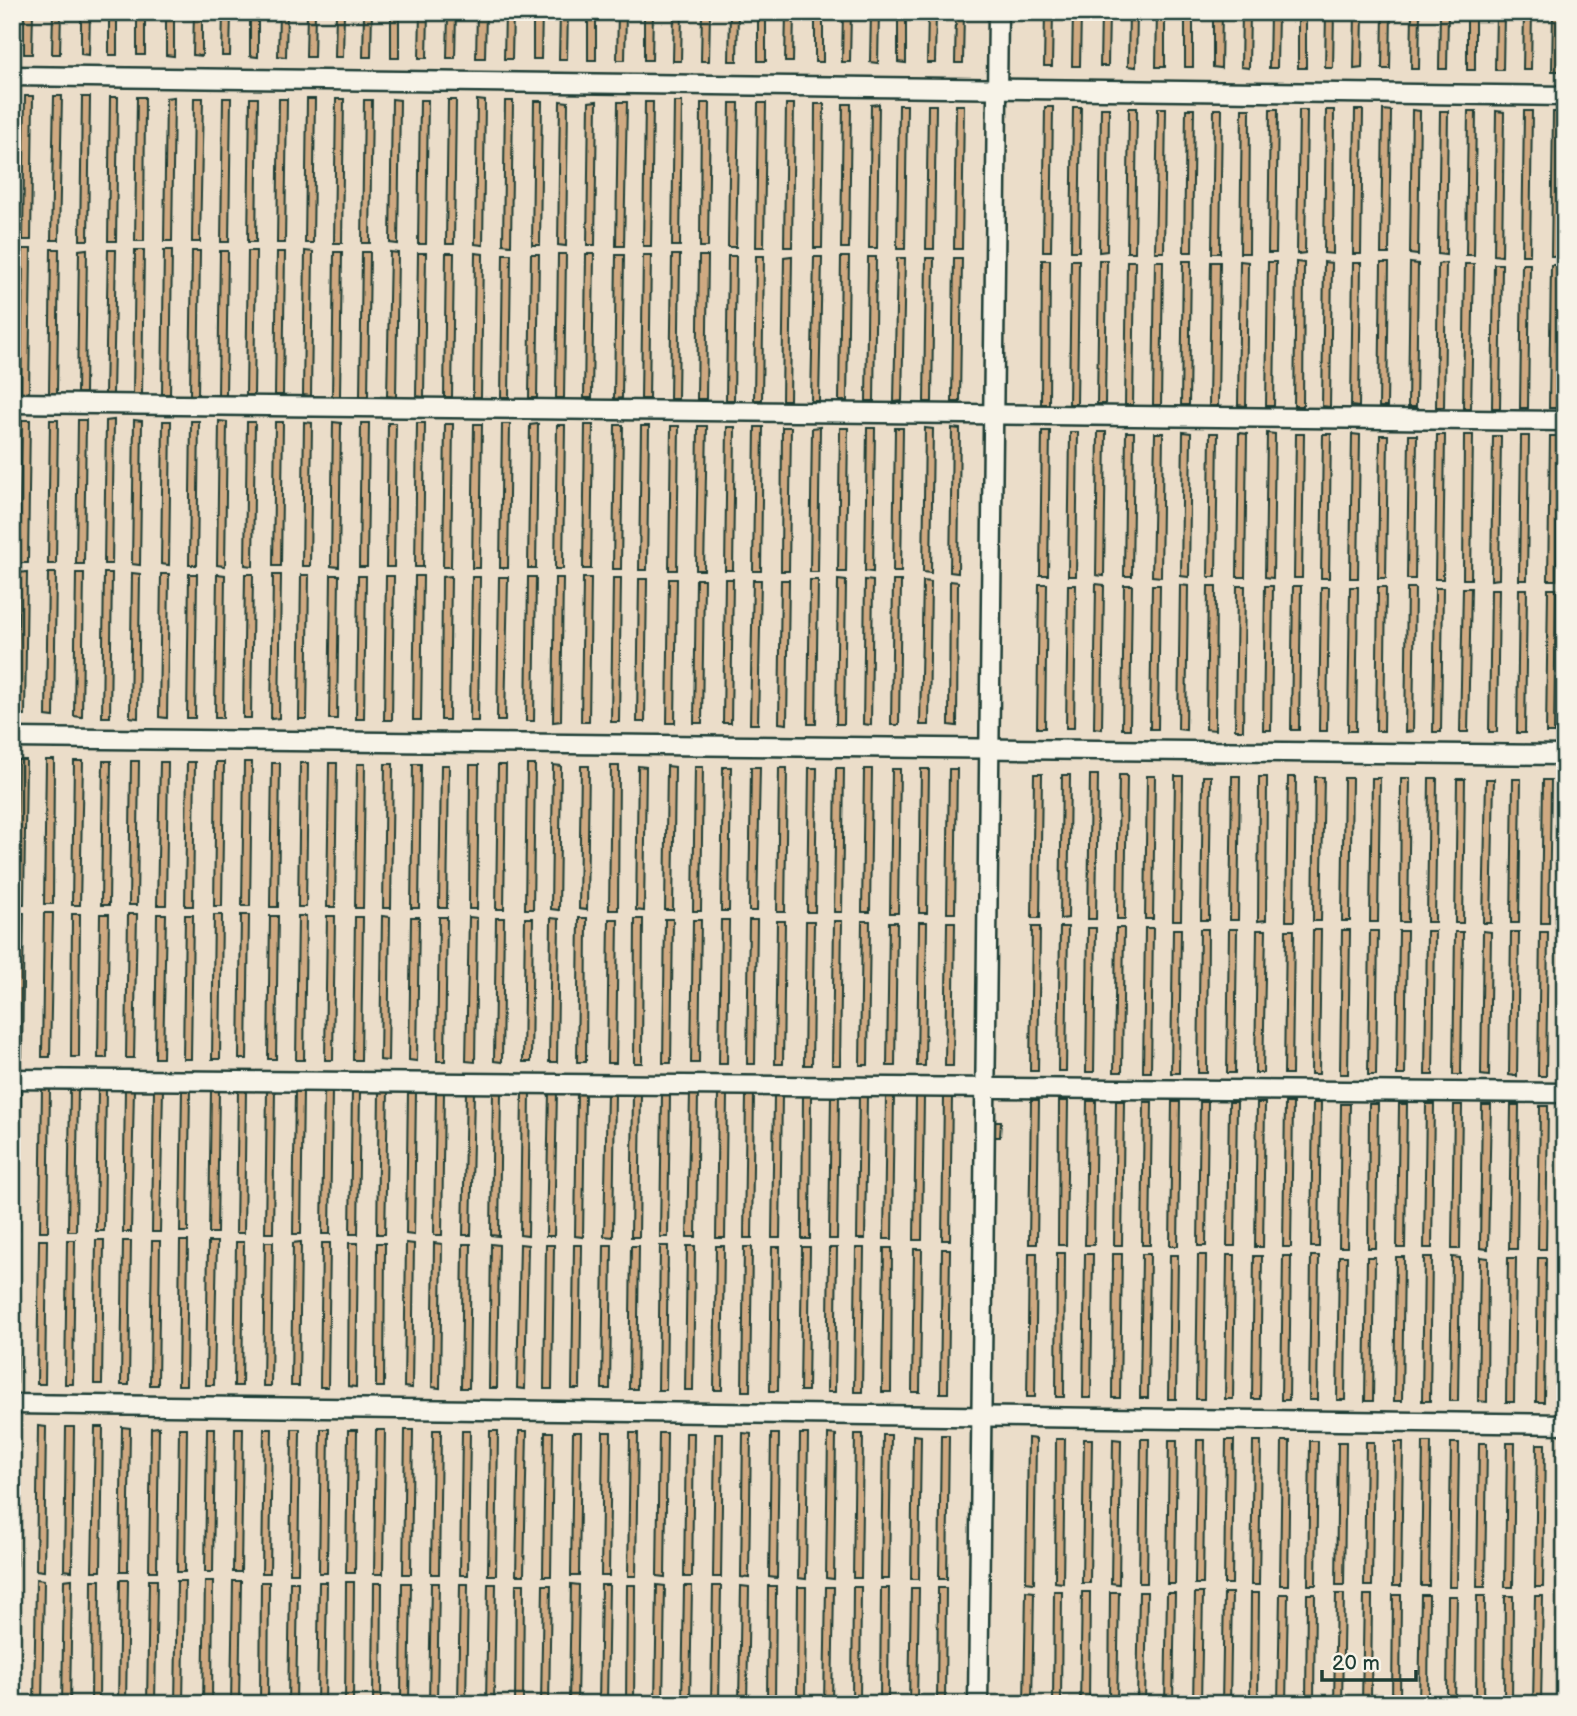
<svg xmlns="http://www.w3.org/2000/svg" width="1577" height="1716" font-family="'Balsamiq Sans',sans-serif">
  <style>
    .built { fill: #ebddc9 }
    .building { fill: #d0aa82; stroke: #1f3d34; stroke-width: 2 }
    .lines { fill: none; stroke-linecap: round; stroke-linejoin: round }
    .service-casing { stroke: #1f3d34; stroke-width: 23 }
    .service { stroke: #f7f3e8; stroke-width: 18 }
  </style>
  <rect width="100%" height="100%" fill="#f7f3e8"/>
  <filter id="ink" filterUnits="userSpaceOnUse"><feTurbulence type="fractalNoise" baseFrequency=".0143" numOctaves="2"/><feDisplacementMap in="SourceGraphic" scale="14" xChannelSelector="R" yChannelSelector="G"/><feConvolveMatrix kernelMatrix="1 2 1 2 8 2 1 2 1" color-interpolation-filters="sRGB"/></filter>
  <g filter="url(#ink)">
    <!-- built -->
    <rect class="built" x="12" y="12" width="1553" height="1692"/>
    <!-- building -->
    <g class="building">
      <path d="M24,12H33L32,54H24Z"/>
      <path d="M53,12H61L60,54H52Z"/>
      <path d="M81,12H90L89,55L81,54Z"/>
      <rect x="109" y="12" width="8" height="43"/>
      <rect x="137" y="12" width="8" height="43"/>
      <path d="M166,12H174V56L166,55Z"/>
      <path d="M194,12H202V56L193,55Z"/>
      <path d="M223,12H231L230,56H222Z"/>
      <path d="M250,12H258V57L250,56Z"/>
      <path d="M279,12H287L286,57L278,56Z"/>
      <path d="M307,12H315L314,57H306Z"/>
      <path d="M336,12H344L343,57H335Z"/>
      <path d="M364,12H372L371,57H363Z"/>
      <rect x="391" y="12" width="8" height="46"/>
      <path d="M420,12H428L427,58H419Z"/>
      <path d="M448,12H456L455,58H447Z"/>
      <path d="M477,12H486L485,58H476Z"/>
      <path d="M505,12H513L512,59H504Z"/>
      <path d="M533,12H542L541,59H533Z"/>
      <path d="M560,12H568L567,59H559Z"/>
      <rect x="588" y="12" width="8" height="48"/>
      <path d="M618,12H626L625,60H617Z"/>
      <path d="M644,12H653L652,60H644Z"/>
      <path d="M674,12H682L681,61H673Z"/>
      <path d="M702,12H710L709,61H701Z"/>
      <path d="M730,12H738L737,61H729Z"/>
      <rect x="758" y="12" width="8" height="49"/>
      <path d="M786,12H794L793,62H785Z"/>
      <rect x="815" y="12" width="8" height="50"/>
      <path d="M843,12H851L850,62H842Z"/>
      <path d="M871,12H879L878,63L870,62Z"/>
      <path d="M898,12H906V63L898,62Z"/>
      <path d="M928,12H936L935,63H927Z"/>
      <path d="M956,12H964L963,63H955Z"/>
      <path d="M1045,12H1053L1052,66H1044Z"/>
      <path d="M1073,12H1081L1080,66H1072Z"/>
      <path d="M1101,12H1109L1108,66H1100Z"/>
      <path d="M1129,12H1137L1136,67L1128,66Z"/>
      <path d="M1157,12H1165V67H1156Z"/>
      <rect x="1185" y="12" width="8" height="55"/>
      <path d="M1213,12H1222L1221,68L1213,67Z"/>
      <path d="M1242,12H1250L1249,68L1241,67Z"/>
      <path d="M1270,12H1278L1277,68H1269Z"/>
      <rect x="1298" y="12" width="8" height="56"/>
      <path d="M1326,12H1334L1333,68H1325Z"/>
      <path d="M1355,12H1363L1362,68L1354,69Z"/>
      <path d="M1383,12H1391L1390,69H1382Z"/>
      <path d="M1412,12H1420L1419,69H1411Z"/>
      <path d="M1440,12H1448L1447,69H1439Z"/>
      <rect x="1467" y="12" width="8" height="58"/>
      <path d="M1496,12H1504L1503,70H1495Z"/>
      <path d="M1524,12H1532L1531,70H1523Z"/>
      <path d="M1553,12H1561V71H1552Z"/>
      <path d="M25,96H33L31,240H23Z"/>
      <path d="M54,96H62L59,240H51Z"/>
      <path d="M82,97H90L88,240H80Z"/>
      <path d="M110,97H118L116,241H108Z"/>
      <path d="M137,97H145L144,241H135Z"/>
      <path d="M174,97L172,241H164L166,98Z"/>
      <path d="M194,98H203L200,242H192Z"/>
      <path d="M223,98H231L229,242H221Z"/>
      <path d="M250,98H258L256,242H248Z"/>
      <path d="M279,99H287L285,243H277Z"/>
      <path d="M307,99H315L313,243H305Z"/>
      <path d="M336,99H344L342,243H334Z"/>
      <path d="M392,99L400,100L398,244L390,243Z"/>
      <path d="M364,100H372L370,243H362Z"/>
      <path d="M420,100H428L426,244H418Z"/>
      <path d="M448,100H456L454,244H446Z"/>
      <path d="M477,100L485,101L483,245L475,244Z"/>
      <path d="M505,101H513L511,245L503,244Z"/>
      <path d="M534,101H542L540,245H532Z"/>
      <path d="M560,101L568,102L566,246L558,245Z"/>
      <path d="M597,101L595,245H587L589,102Z"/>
      <path d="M618,102H627L624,246H616Z"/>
      <path d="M645,102H653L651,246H643Z"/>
      <path d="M674,102H682L680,246H672Z"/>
      <path d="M701,103H710L708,247H700Z"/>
      <path d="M730,103H739L736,247H728Z"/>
      <path d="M758,103H766L764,247H756Z"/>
      <path d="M786,104H794L792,247H784Z"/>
      <path d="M815,104H824L822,248H814Z"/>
      <path d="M843,104H851L849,248H841Z"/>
      <path d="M879,104L877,248H869L871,105Z"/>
      <path d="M899,105H907L905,249H897Z"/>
      <path d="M928,105H936L934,249H926Z"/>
      <path d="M956,105H964L962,249H954Z"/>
      <path d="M1045,107H1053L1051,251H1043Z"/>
      <path d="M1073,107H1081L1079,251H1071Z"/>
      <path d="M1101,108H1109L1107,251L1099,252Z"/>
      <path d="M1129,108H1137L1135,252H1127Z"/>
      <path d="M1158,108H1166L1164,252H1155Z"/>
      <path d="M1186,109H1194L1192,252H1184Z"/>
      <path d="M1214,109H1222L1220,253H1212Z"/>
      <path d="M1242,109H1250L1249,253H1240Z"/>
      <path d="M1270,109H1278L1276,253H1268Z"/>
      <path d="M1299,110H1307L1305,253L1297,254Z"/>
      <path d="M1326,110H1334L1333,254L1324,253Z"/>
      <path d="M1355,110H1363L1361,254H1353Z"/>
      <path d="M1383,110L1391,111L1389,254H1381Z"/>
      <path d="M1412,110L1420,111L1418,255L1410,254Z"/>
      <path d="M1440,111H1448L1446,255L1438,254Z"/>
      <path d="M1468,111H1476L1474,255H1466Z"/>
      <path d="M1496,111L1504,112L1502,256L1494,255Z"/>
      <path d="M1524,111H1532L1530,255H1522Z"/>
      <path d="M1553,112H1561L1559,256H1551Z"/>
      <path d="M23,249H31L29,393H21Z"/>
      <path d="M51,249H59L57,393H49Z"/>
      <path d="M87,249L85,393H77L79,250Z"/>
      <path d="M108,250H116L113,394H105Z"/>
      <path d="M135,250H144L142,394H133Z"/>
      <path d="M164,250H172L170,394H162Z"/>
      <path d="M192,251H200L198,395H190Z"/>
      <path d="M220,251H228L226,395H218Z"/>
      <path d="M248,251H256L254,395H246Z"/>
      <path d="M305,251L313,252L311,396L303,395Z"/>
      <path d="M277,252H285L283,395H275Z"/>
      <path d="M334,252H342L340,396H332Z"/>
      <path d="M362,252H370L368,396H360Z"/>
      <path d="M390,252L398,253L396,397L387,396Z"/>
      <path d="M418,253H426L424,397L416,396Z"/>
      <path d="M446,253H454L452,397H444Z"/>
      <path d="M475,253L483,254L481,397H473Z"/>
      <path d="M503,254H511L509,397H501Z"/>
      <path d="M531,254H539L537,398H529Z"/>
      <path d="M558,254H566L564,398H556Z"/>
      <path d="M586,254H594L592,398H584Z"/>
      <path d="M616,255H624L622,398L614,399Z"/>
      <path d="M643,255H651L649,399H641Z"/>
      <path d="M672,255H680L678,399H670Z"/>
      <path d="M699,256H708L706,399H697Z"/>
      <path d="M728,256H736L734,400H726Z"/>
      <path d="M756,256H764L762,400H754Z"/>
      <path d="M792,256L790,400H782L784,257Z"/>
      <path d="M814,257H822L819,401H811Z"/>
      <path d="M841,257H849L847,401H839Z"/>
      <path d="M868,257H876L874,401H866Z"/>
      <path d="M897,258H905L902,401L894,402Z"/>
      <path d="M926,258H934L932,402H924Z"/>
      <path d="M954,258H962L960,402H952Z"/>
      <path d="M1042,260H1050L1049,404H1041Z"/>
      <path d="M1071,260H1079L1077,404H1069Z"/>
      <path d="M1099,260H1107L1105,404H1097Z"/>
      <path d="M1127,261H1135L1133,405H1125Z"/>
      <path d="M1155,261H1163L1161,405H1153Z"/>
      <path d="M1183,261H1191L1189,405H1181Z"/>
      <path d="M1240,261L1248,262L1246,406L1238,405Z"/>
      <path d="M1211,262H1220L1218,406H1209Z"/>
      <path d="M1268,262H1276L1274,406H1266Z"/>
      <path d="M1296,262L1304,263L1303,406H1294Z"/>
      <path d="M1324,262L1332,263L1330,407L1322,406Z"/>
      <path d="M1353,263H1361L1359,407L1351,406Z"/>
      <path d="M1381,263H1389L1387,407H1379Z"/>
      <path d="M1410,263L1418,264L1416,407H1408Z"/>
      <path d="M1446,263L1444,407H1436L1438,264Z"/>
      <path d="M1465,264H1474L1471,408H1463Z"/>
      <path d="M1494,264H1502L1500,408H1492Z"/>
      <path d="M1522,264H1530L1528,408H1520Z"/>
      <path d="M1551,265H1559L1558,408H1549Z"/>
      <path d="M22,420H30L28,563H19Z"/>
      <path d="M50,420H58L56,564H48Z"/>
      <path d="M78,420H86L84,564H76Z"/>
      <path d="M114,420L112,564H104L106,421Z"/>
      <path d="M134,420L142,421L140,565L132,564Z"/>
      <path d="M163,421H171L169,565L161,564Z"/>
      <path d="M191,421H199L197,565H189Z"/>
      <path d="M219,421L227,422L225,566L217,565Z"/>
      <path d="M247,422H255L253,566L245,565Z"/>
      <path d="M275,422H283L281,566H273Z"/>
      <path d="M304,422L312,423L310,566H302Z"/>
      <path d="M333,422L341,423L339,567L331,566Z"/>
      <path d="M361,423H369L367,567H359Z"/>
      <path d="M388,423H396L394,567H386Z"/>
      <path d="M417,423H425L423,567H415Z"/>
      <path d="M445,424H453L451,567H443Z"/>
      <path d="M474,424H482L480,568H472Z"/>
      <path d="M502,424H510L508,568H500Z"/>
      <path d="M538,424L536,568H528L530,425Z"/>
      <path d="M557,425H565L563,569H555Z"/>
      <path d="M585,425H593L591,569H583Z"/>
      <path d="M615,425H623L621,569H613Z"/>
      <path d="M641,426H649L647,570H639Z"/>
      <path d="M671,426H679L677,570H669Z"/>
      <path d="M698,426H707L704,570H696Z"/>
      <path d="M727,427H735L733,570H725Z"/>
      <path d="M755,427H763L761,571H753Z"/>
      <path d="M782,427H791L789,571H781Z"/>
      <path d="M820,427L818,572H810L812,428Z"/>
      <path d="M840,428H848L846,572H838Z"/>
      <path d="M867,428H875L873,572L865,571Z"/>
      <path d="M895,428H903L901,572H893Z"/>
      <path d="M925,428L933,429L931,573L923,572Z"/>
      <path d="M952,428L960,429L958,573L950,572Z"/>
      <path d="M1042,431H1050L1048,575H1040Z"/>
      <path d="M1070,432H1078L1076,576H1068Z"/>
      <path d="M1098,432H1106L1104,576L1096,575Z"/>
      <path d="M1126,432H1134L1132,576H1124Z"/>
      <path d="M1183,432L1191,433L1189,577L1181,576Z"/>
      <path d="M1155,433H1163L1161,577L1152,576Z"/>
      <path d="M1210,433H1218L1216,577H1208Z"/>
      <path d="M1239,433L1247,434L1245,577H1237Z"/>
      <path d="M1267,433L1275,434L1273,578L1265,577Z"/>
      <path d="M1296,434H1304L1302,578H1294Z"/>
      <path d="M1323,434H1331L1329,578H1321Z"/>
      <path d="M1352,434L1360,435L1358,578H1350Z"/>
      <path d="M1380,435H1388L1386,578H1378Z"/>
      <path d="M1409,435H1417L1415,579H1407Z"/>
      <path d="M1437,435H1445L1443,579H1435Z"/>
      <path d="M1464,435H1473L1471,579H1463Z"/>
      <path d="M1493,436H1501L1499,579L1491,580Z"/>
      <path d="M1521,436H1529L1527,580H1519Z"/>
      <path d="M1550,436H1558L1556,580H1548Z"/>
      <path d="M27,572L25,716H17L19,573Z"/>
      <path d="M48,573H56L54,717L46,716Z"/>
      <path d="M76,573H84L82,717L74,716Z"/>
      <path d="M104,573H112L110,717H102Z"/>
      <path d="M132,573L140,574L138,718L130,717Z"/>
      <path d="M161,574H169L167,718L159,717Z"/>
      <path d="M189,574H197L195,718H187Z"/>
      <path d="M217,574L225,575L223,718H215Z"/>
      <path d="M245,574H253L251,718H243Z"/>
      <path d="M273,575H281L279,718L271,719Z"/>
      <path d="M301,575H309L307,719H299Z"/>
      <path d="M331,575H339L337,719H329Z"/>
      <path d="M358,576H366L364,719H356Z"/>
      <path d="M386,576H394L392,720H384Z"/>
      <path d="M415,576H423L421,720H413Z"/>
      <path d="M451,576L449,720H441L442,577Z"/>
      <path d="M472,577H480L478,721H470Z"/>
      <path d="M499,577H508L505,721H497Z"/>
      <path d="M528,577H536L534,721H526Z"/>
      <path d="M555,578H563L561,721L553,722Z"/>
      <path d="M583,578H591L589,722H581Z"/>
      <path d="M613,578H621L619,722H611Z"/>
      <path d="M639,579H647L645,722H637Z"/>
      <path d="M669,579H677L675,723H667Z"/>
      <path d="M696,579H704L702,723H694Z"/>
      <path d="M725,579H733L731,723H723Z"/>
      <path d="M753,580H761L758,724H750Z"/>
      <path d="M781,580H789L787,724L779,723Z"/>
      <path d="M810,580H818L816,724H808Z"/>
      <path d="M838,580L846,581L844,724H836Z"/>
      <path d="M865,580L873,581L871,725L863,724Z"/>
      <path d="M893,581H901L899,725H891Z"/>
      <path d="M923,581L931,582L929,725H920Z"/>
      <path d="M950,581L958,582L957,726L949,725Z"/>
      <path d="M1039,584H1047L1045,728H1037Z"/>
      <path d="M1096,584L1104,585L1102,729L1094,728Z"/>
      <path d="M1068,585H1076L1074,728H1066Z"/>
      <path d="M1124,585H1132L1130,729H1122Z"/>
      <path d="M1152,585H1160L1158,729H1150Z"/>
      <path d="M1180,585L1188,586L1186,730L1178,729Z"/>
      <path d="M1208,586H1216L1215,730L1206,729Z"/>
      <path d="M1237,586H1245L1243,730H1235Z"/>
      <path d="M1265,586H1273L1271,730H1263Z"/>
      <path d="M1293,586H1301L1299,730H1291Z"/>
      <path d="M1321,587H1329L1327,731H1319Z"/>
      <path d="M1350,587H1358L1356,731H1348Z"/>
      <path d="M1378,587H1386L1384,731H1376Z"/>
      <path d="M1407,588H1415L1413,731L1405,732Z"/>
      <path d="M1435,588H1443L1441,732H1433Z"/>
      <path d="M1463,588H1471L1468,732H1460Z"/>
      <path d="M1491,589H1499L1497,732H1489Z"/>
      <path d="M1519,589H1527L1525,733H1517Z"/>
      <path d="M1548,589H1556L1554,733H1546Z"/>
      <path d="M18,760H26L24,904H16Z"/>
      <path d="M46,760H54L53,904H44Z"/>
      <path d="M74,761H83L80,905H72Z"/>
      <path d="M103,761H111L109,905H101Z"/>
      <path d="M131,761H139L137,905H129Z"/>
      <path d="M160,762H168L166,905H157Z"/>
      <path d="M187,762H195L193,906H185Z"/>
      <path d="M216,762H224L222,906H214Z"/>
      <path d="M244,762H252L250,906H242Z"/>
      <path d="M272,763H280L278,907H270Z"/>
      <path d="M300,763H308L306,907H298Z"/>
      <path d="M329,763H337L335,907H327Z"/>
      <path d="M357,764H365L363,908H355Z"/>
      <path d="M385,764H393L391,908H383Z"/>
      <path d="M413,764H421L419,908H411Z"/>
      <path d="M441,765H449L447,908H439Z"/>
      <path d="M470,765H479L477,909H469Z"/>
      <path d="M498,765H506L504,909H496Z"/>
      <path d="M527,765H535L533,909H525Z"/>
      <path d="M553,765L561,766L559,910L551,909Z"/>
      <path d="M581,766H589L587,910L579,909Z"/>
      <path d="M611,766H619L618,910H609Z"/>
      <path d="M638,766L646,767L644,911L636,910Z"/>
      <path d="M667,766L675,767L673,910H665Z"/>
      <path d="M695,767H703L701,911H693Z"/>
      <path d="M723,767H731L729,911H721Z"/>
      <path d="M751,767H760L757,911H749Z"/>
      <path d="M779,768H787L785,912H777Z"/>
      <path d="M809,768H817L815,912H807Z"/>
      <path d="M836,768H844L842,912H834Z"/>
      <path d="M864,769H872L870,912H862Z"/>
      <path d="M892,769H900L898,913H890Z"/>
      <path d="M921,769H929L927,913H919Z"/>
      <path d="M949,769H957L955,913H947Z"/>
      <path d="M1034,774H1042L1040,918H1032Z"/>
      <path d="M1062,775H1070L1068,918L1060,919Z"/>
      <path d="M1090,775H1098L1096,919H1088Z"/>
      <path d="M1119,775H1127L1125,919H1117Z"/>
      <path d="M1147,776H1155L1153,919H1145Z"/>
      <path d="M1175,776H1183L1181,920H1173Z"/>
      <path d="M1203,776H1211L1209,920H1201Z"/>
      <path d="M1232,776H1240L1238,920H1230Z"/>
      <path d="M1259,777H1267L1266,920L1258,921Z"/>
      <path d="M1288,777H1296L1294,921H1286Z"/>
      <path d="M1315,777H1324L1321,921H1313Z"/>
      <path d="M1344,778H1352L1350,921H1342Z"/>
      <path d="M1372,778H1380L1378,922H1370Z"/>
      <path d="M1401,778H1410L1408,922H1400Z"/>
      <path d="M1429,778H1437L1435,922H1427Z"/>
      <path d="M1457,779H1465L1463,923H1455Z"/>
      <path d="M1486,779H1494L1491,923H1483Z"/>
      <path d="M1513,779H1521L1519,923H1511Z"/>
      <path d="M1543,780H1551L1549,923H1541Z"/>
      <path d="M16,913H24L22,1057H14Z"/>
      <path d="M44,913H53L50,1057H42Z"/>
      <path d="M72,914H80L79,1057H71Z"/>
      <path d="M100,914H109L107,1058H98Z"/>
      <path d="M128,914H137L134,1058H126Z"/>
      <path d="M157,914H166L163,1058H155Z"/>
      <path d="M185,915H193L191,1059H183Z"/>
      <path d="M214,915H222L220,1059H212Z"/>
      <path d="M241,915H249L247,1059H239Z"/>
      <path d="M270,916H278L276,1059H268Z"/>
      <path d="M298,916H306L304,1060H296Z"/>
      <path d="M327,916H335L333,1060H325Z"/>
      <path d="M382,916L390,917L388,1061L380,1060Z"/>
      <path d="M355,917H363L361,1060H353Z"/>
      <path d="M411,917H419L417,1061L409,1060Z"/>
      <path d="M439,917H447L445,1061H437Z"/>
      <path d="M469,917L477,918L475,1062L466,1061Z"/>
      <path d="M496,918H504L502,1062L494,1061Z"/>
      <path d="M525,918H533L531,1062H523Z"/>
      <path d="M551,918L559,919L557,1062H549Z"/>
      <path d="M579,918H587L586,1062H577Z"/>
      <path d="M609,919H618L616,1063H607Z"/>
      <path d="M635,919H643L642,1063H634Z"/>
      <path d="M665,919H673L671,1063H663Z"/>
      <path d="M693,920H701L699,1063H691Z"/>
      <path d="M721,920H729L727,1064H719Z"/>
      <path d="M749,920H757L755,1064H747Z"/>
      <path d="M777,921H785L783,1064H775Z"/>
      <path d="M806,921H814L812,1065H804Z"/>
      <path d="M834,921H842L840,1065H832Z"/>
      <path d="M862,921H870L868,1065H860Z"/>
      <path d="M889,922H897L895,1066H887Z"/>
      <path d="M919,922H927L925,1066H917Z"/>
      <path d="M947,922H955L953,1066H945Z"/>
      <path d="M1032,927H1040L1038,1071H1030Z"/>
      <path d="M1060,927H1068L1066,1071H1058Z"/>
      <path d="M1088,928H1096L1094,1072H1086Z"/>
      <path d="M1116,928H1124L1122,1072H1114Z"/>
      <path d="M1145,928H1153L1151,1072H1143Z"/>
      <path d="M1173,929H1181L1179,1073H1171Z"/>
      <path d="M1200,929H1208L1207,1073H1198Z"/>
      <path d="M1229,929H1237L1235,1073H1227Z"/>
      <path d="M1257,930H1266L1263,1073H1255Z"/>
      <path d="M1286,930H1294L1292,1074H1284Z"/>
      <path d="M1313,930H1321L1319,1074H1311Z"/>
      <path d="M1342,930H1350L1348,1074H1340Z"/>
      <path d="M1370,931H1378L1376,1075H1368Z"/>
      <path d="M1399,931H1407L1405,1075H1397Z"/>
      <path d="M1427,931H1435L1433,1075H1425Z"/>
      <path d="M1483,931L1491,932L1489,1076L1481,1075Z"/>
      <path d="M1455,932H1463L1461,1075H1453Z"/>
      <path d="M1511,932H1519L1517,1076L1509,1075Z"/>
      <path d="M1540,932H1548L1546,1076H1538Z"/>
      <path d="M13,1087H21L19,1231H12Z"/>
      <path d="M42,1087H50L48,1231H40Z"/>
      <path d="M70,1087H78L76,1231H68Z"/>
      <path d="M98,1088H106L104,1231H96Z"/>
      <path d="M125,1088H134L131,1232H123Z"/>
      <path d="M154,1088H163L160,1232H152Z"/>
      <path d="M182,1088H190L188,1232H180Z"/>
      <path d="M211,1089H219L217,1233H209Z"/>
      <path d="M238,1089H246L244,1233H236Z"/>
      <path d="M267,1089H275L273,1233H265Z"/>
      <path d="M295,1090H303L301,1234H293Z"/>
      <path d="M324,1090H332L330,1234H322Z"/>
      <path d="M352,1090H360L358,1234H350Z"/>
      <path d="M379,1091H388L385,1234H377Z"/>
      <path d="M408,1091H416L414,1235L406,1234Z"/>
      <path d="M436,1091H444L442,1235H434Z"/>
      <path d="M466,1091H474L471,1235H463Z"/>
      <path d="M493,1091L501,1092L499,1236L491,1235Z"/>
      <path d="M522,1092H530L528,1236L520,1235Z"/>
      <path d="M549,1092H557L554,1236H546Z"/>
      <path d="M577,1092L585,1093L583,1237L575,1236Z"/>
      <path d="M607,1092L615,1093L613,1237L604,1236Z"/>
      <path d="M633,1093H641L639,1237H631Z"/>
      <path d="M662,1093L670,1094L668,1237H660Z"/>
      <path d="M690,1093H698L696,1237H687Z"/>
      <path d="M718,1094H727L725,1238H716Z"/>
      <path d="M746,1094H754L752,1238H744Z"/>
      <path d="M774,1094H782L780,1238H772Z"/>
      <path d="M803,1095H811L810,1239H802Z"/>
      <path d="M831,1095H839L837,1239H829Z"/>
      <path d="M859,1095H867L865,1239H857Z"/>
      <path d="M886,1095H894L892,1239H884Z"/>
      <path d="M916,1096H924L922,1240H914Z"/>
      <path d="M944,1096H952L950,1240H942Z"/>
      <path d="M1031,1100H1039L1037,1244H1029Z"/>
      <path d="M1059,1101H1068L1066,1245H1058Z"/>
      <path d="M1087,1101H1096L1094,1245H1085Z"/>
      <path d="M1116,1101H1124L1122,1245H1114Z"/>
      <path d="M1144,1102H1152L1150,1245H1142Z"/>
      <path d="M1172,1102H1180L1178,1246H1170Z"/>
      <path d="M1200,1102H1208L1206,1246H1198Z"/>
      <path d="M1229,1102H1237L1235,1246H1227Z"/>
      <path d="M1257,1103H1265L1263,1247H1255Z"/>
      <path d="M1285,1103H1293L1291,1247H1283Z"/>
      <path d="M1313,1103H1321L1319,1247H1311Z"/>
      <path d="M1341,1104H1350L1347,1247H1339Z"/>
      <path d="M1369,1104H1378L1376,1248H1368Z"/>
      <path d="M1399,1104H1407L1405,1248H1397Z"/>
      <path d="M1426,1104H1434L1432,1248H1424Z"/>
      <path d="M1454,1105H1462L1460,1249H1452Z"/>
      <path d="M1482,1105H1491L1488,1249L1480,1248Z"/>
      <path d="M1511,1105H1519L1517,1249H1509Z"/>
      <path d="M1540,1106H1548L1546,1249H1538Z"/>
      <path d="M995,1121H1001L1000,1137H995Z"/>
      <path d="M19,1239L17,1383H12V1240Z"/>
      <path d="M39,1240H47L45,1384H37Z"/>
      <path d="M67,1240H75L73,1384H65Z"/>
      <path d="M96,1240H104L102,1384H94Z"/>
      <path d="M123,1241H131L129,1385H121Z"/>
      <path d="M152,1241H160L158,1385H150Z"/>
      <path d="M180,1241H188L186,1385H178Z"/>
      <path d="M208,1242H217L214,1385H206Z"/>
      <path d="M236,1242H244L242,1386H234Z"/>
      <path d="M265,1242H273L271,1386H263Z"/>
      <path d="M301,1242L299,1386H291L293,1243Z"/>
      <path d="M322,1243H330L328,1387H320Z"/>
      <path d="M349,1243H358L356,1387L348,1386Z"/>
      <path d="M377,1243H385L384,1387H376Z"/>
      <path d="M406,1243L414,1244L412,1388L404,1387Z"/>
      <path d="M434,1243L442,1244L440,1388L432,1387Z"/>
      <path d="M463,1244H471L469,1388H461Z"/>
      <path d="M491,1244L499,1245L497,1388H489Z"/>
      <path d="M520,1244L528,1245L525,1389L517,1388Z"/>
      <path d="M546,1245H554L552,1389H544Z"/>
      <path d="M574,1245H582L580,1389H572Z"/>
      <path d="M604,1245H612L610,1389H602Z"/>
      <path d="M631,1246H639L637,1389H629Z"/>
      <path d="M660,1246H668L666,1390H658Z"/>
      <path d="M687,1246H695L693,1390H685Z"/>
      <path d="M716,1246H724L722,1390H714Z"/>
      <path d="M744,1247H752L750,1391H742Z"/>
      <path d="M772,1247H780L778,1391H770Z"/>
      <path d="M802,1247H810L808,1391H800Z"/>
      <path d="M829,1248H837L835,1392H827Z"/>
      <path d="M856,1248H864L862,1392H854Z"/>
      <path d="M884,1248H892L891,1392H882Z"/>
      <path d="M914,1249H922L920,1392H912Z"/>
      <path d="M942,1249H950L948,1393H940Z"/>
      <path d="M1029,1253H1037L1035,1397H1027Z"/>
      <path d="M1057,1253H1065L1064,1397H1056Z"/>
      <path d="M1085,1254H1093L1091,1398H1083Z"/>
      <path d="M1113,1254H1122L1120,1398H1112Z"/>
      <path d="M1142,1254H1150L1148,1398H1140Z"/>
      <path d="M1170,1255H1178L1176,1399H1168Z"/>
      <path d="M1198,1255H1206L1204,1399H1196Z"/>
      <path d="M1227,1255H1235L1233,1399H1225Z"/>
      <path d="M1254,1256H1262L1260,1399H1252Z"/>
      <path d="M1283,1256H1291L1289,1400H1281Z"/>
      <path d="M1311,1256H1319L1317,1400H1309Z"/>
      <path d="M1339,1256H1347L1345,1400H1337Z"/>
      <path d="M1367,1257H1375L1373,1401H1365Z"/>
      <path d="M1396,1257H1404L1402,1401H1394Z"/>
      <path d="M1424,1257H1432L1430,1401H1422Z"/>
      <path d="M1452,1257L1460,1258L1458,1401H1450Z"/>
      <path d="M1480,1257L1488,1258L1487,1402L1478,1401Z"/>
      <path d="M1508,1258H1516L1514,1402H1506Z"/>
      <path d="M1538,1258H1546L1544,1402H1536Z"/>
      <path d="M12,1426H18L16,1570H12Z"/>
      <path d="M38,1426L46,1427L44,1571L36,1570Z"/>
      <path d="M66,1427H74L72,1571L64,1570Z"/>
      <path d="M95,1427H103L101,1571H92Z"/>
      <path d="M122,1427L130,1428L128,1571H120Z"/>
      <path d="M159,1427L157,1571H149L151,1428Z"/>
      <path d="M179,1428H187L185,1572H177Z"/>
      <path d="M207,1428H215L213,1572H205Z"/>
      <path d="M235,1428H243L241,1572H233Z"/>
      <path d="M264,1429H272L270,1573H262Z"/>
      <path d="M292,1429H300L298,1573H290Z"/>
      <path d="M321,1429H329L327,1573H319Z"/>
      <path d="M348,1430H357L355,1573H346Z"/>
      <path d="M376,1430H385L383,1574H374Z"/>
      <path d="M405,1430H413L411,1574H403Z"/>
      <path d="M433,1430H441L439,1574H431Z"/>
      <path d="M462,1431H470L468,1575H460Z"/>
      <path d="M490,1431H498L496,1575H488Z"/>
      <path d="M519,1431H527L524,1575H516Z"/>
      <path d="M545,1432H553L551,1576H543Z"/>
      <path d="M573,1432H581L579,1576H571Z"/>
      <path d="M603,1432H611L609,1576H601Z"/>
      <path d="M630,1433H638L636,1576H628Z"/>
      <path d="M659,1433H667L665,1577L657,1576Z"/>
      <path d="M686,1433H694L692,1577H684Z"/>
      <path d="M715,1433H723L721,1577H713Z"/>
      <path d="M743,1433L751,1434L749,1578L741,1577Z"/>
      <path d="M771,1434H779L777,1578L769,1577Z"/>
      <path d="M800,1434H808L806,1579L798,1578Z"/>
      <path d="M828,1434L836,1435L834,1579L826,1578Z"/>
      <path d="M855,1434H863L861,1578H853Z"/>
      <path d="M883,1435H891L889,1579H881Z"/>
      <path d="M913,1435L921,1436L919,1579H911Z"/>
      <path d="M941,1435H949L947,1579H939Z"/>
      <path d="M1028,1438L1036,1439L1034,1583L1026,1582Z"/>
      <path d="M1056,1439H1065L1063,1583L1055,1582Z"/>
      <path d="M1084,1439H1092L1090,1583H1082Z"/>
      <path d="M1113,1439L1121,1440L1119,1584L1111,1583Z"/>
      <path d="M1141,1439H1149L1147,1583H1139Z"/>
      <path d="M1169,1440H1177L1175,1584H1167Z"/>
      <path d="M1197,1440H1205L1203,1584H1195Z"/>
      <path d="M1226,1440H1234L1232,1584H1224Z"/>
      <path d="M1253,1441H1261L1259,1585H1251Z"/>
      <path d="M1282,1441H1290L1288,1585H1280Z"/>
      <path d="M1310,1441H1318L1316,1585H1308Z"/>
      <path d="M1338,1442H1346L1344,1585H1336Z"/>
      <path d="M1366,1442H1374L1372,1586H1364Z"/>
      <path d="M1395,1442H1403L1401,1586H1393Z"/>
      <path d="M1423,1442H1431L1429,1586H1421Z"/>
      <path d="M1451,1443H1459L1457,1587H1449Z"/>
      <path d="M1479,1443H1487L1485,1587H1477Z"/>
      <path d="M1507,1443H1515L1513,1587H1505Z"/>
      <path d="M1537,1444H1545L1543,1587H1535Z"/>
      <path d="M1564,1444H1565V1588H1562Z"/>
      <path d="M12,1579H16L14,1704H12Z"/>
      <path d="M36,1579L44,1580L42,1704H34Z"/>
      <path d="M72,1579L70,1704H62L64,1580Z"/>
      <path d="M92,1580H100L99,1704H91Z"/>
      <path d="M120,1580H128L126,1704H118Z"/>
      <path d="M149,1580H157L155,1704H147Z"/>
      <path d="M177,1581H185L183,1704H175Z"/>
      <path d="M205,1581H213L212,1704H203Z"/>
      <path d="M233,1581H241L239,1704H231Z"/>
      <path d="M261,1582H269L268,1704H260Z"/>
      <path d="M290,1582H298L296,1704H288Z"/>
      <path d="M319,1582H327L325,1704H317Z"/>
      <path d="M346,1582H354L353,1704H345Z"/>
      <path d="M374,1583H382L381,1704H373Z"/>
      <path d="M402,1583H411L409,1704H401Z"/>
      <path d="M431,1583H439L437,1704H429Z"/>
      <path d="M460,1584H468L466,1704H458Z"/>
      <path d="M488,1584H496L494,1704H486Z"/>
      <path d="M516,1584H524L523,1704H515Z"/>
      <path d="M571,1584L579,1585L577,1704H569Z"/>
      <path d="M543,1585H551L549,1704H541Z"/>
      <path d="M601,1585H609L607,1704H599Z"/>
      <path d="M627,1585H635L634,1704H626Z"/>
      <path d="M657,1585L665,1586L663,1704H655Z"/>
      <path d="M684,1586H692L690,1704H682Z"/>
      <path d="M713,1586H721L719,1704H711Z"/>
      <path d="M741,1586L749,1587L747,1704H739Z"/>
      <path d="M768,1586H776L775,1704H767Z"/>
      <path d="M798,1587H806L805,1704H797Z"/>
      <path d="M826,1587H834L832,1704H824Z"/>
      <path d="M853,1587H861L860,1704H852Z"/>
      <path d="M881,1588H889L888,1704H880Z"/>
      <path d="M911,1588H919L917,1704H909Z"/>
      <path d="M938,1588H946L945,1704H937Z"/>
      <path d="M1026,1591L1034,1592L1032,1704H1024Z"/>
      <path d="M1054,1591H1062L1061,1704H1053Z"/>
      <path d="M1082,1592H1090L1089,1704H1080Z"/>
      <path d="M1110,1592H1119L1117,1704H1109Z"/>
      <path d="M1139,1592H1147L1145,1704H1137Z"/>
      <path d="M1167,1593H1175L1173,1704H1165Z"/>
      <path d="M1195,1593H1203L1201,1704H1193Z"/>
      <path d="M1224,1593H1232L1230,1704H1222Z"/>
      <path d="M1251,1593H1259L1258,1704H1250Z"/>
      <path d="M1280,1594H1288L1286,1704H1278Z"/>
      <path d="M1307,1594H1315L1314,1704H1306Z"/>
      <path d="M1336,1594H1344L1342,1704H1334Z"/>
      <path d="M1364,1595H1372L1371,1704H1362Z"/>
      <path d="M1393,1595H1401L1400,1704H1392Z"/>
      <path d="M1421,1595H1429L1428,1704H1419Z"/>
      <path d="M1448,1596H1457L1455,1704H1447Z"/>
      <path d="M1477,1596H1485L1484,1704H1476Z"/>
      <path d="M1505,1596H1513L1512,1704H1504Z"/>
      <path d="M1535,1596H1543L1541,1704H1533Z"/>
      <path d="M1562,1597H1565V1704H1561Z"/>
    </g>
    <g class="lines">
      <!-- service casing -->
      <g class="service-casing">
        <g id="service">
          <path d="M12,76L1565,96"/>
          <path d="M12,403L1565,421"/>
          <path d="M12,738L1565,755"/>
          <path d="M12,1079L1565,1093"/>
          <path d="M12,1404L1565,1424"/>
          <path d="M978,1704L998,12"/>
        </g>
      </g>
      <!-- service -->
      <use href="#service" class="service"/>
    </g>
  </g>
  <!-- margin -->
  <rect width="1577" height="1716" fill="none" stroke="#f7f3e8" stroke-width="42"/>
  <rect x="21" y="21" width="1535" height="1674" fill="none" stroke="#1f3d34" stroke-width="2.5" filter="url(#ink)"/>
  <!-- scale -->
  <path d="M1322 1670v10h94v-10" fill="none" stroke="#1f3d34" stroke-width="3.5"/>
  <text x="1332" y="1670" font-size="21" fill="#1f3d34" stroke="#f7f3e8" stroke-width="5" paint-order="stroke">20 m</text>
</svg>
